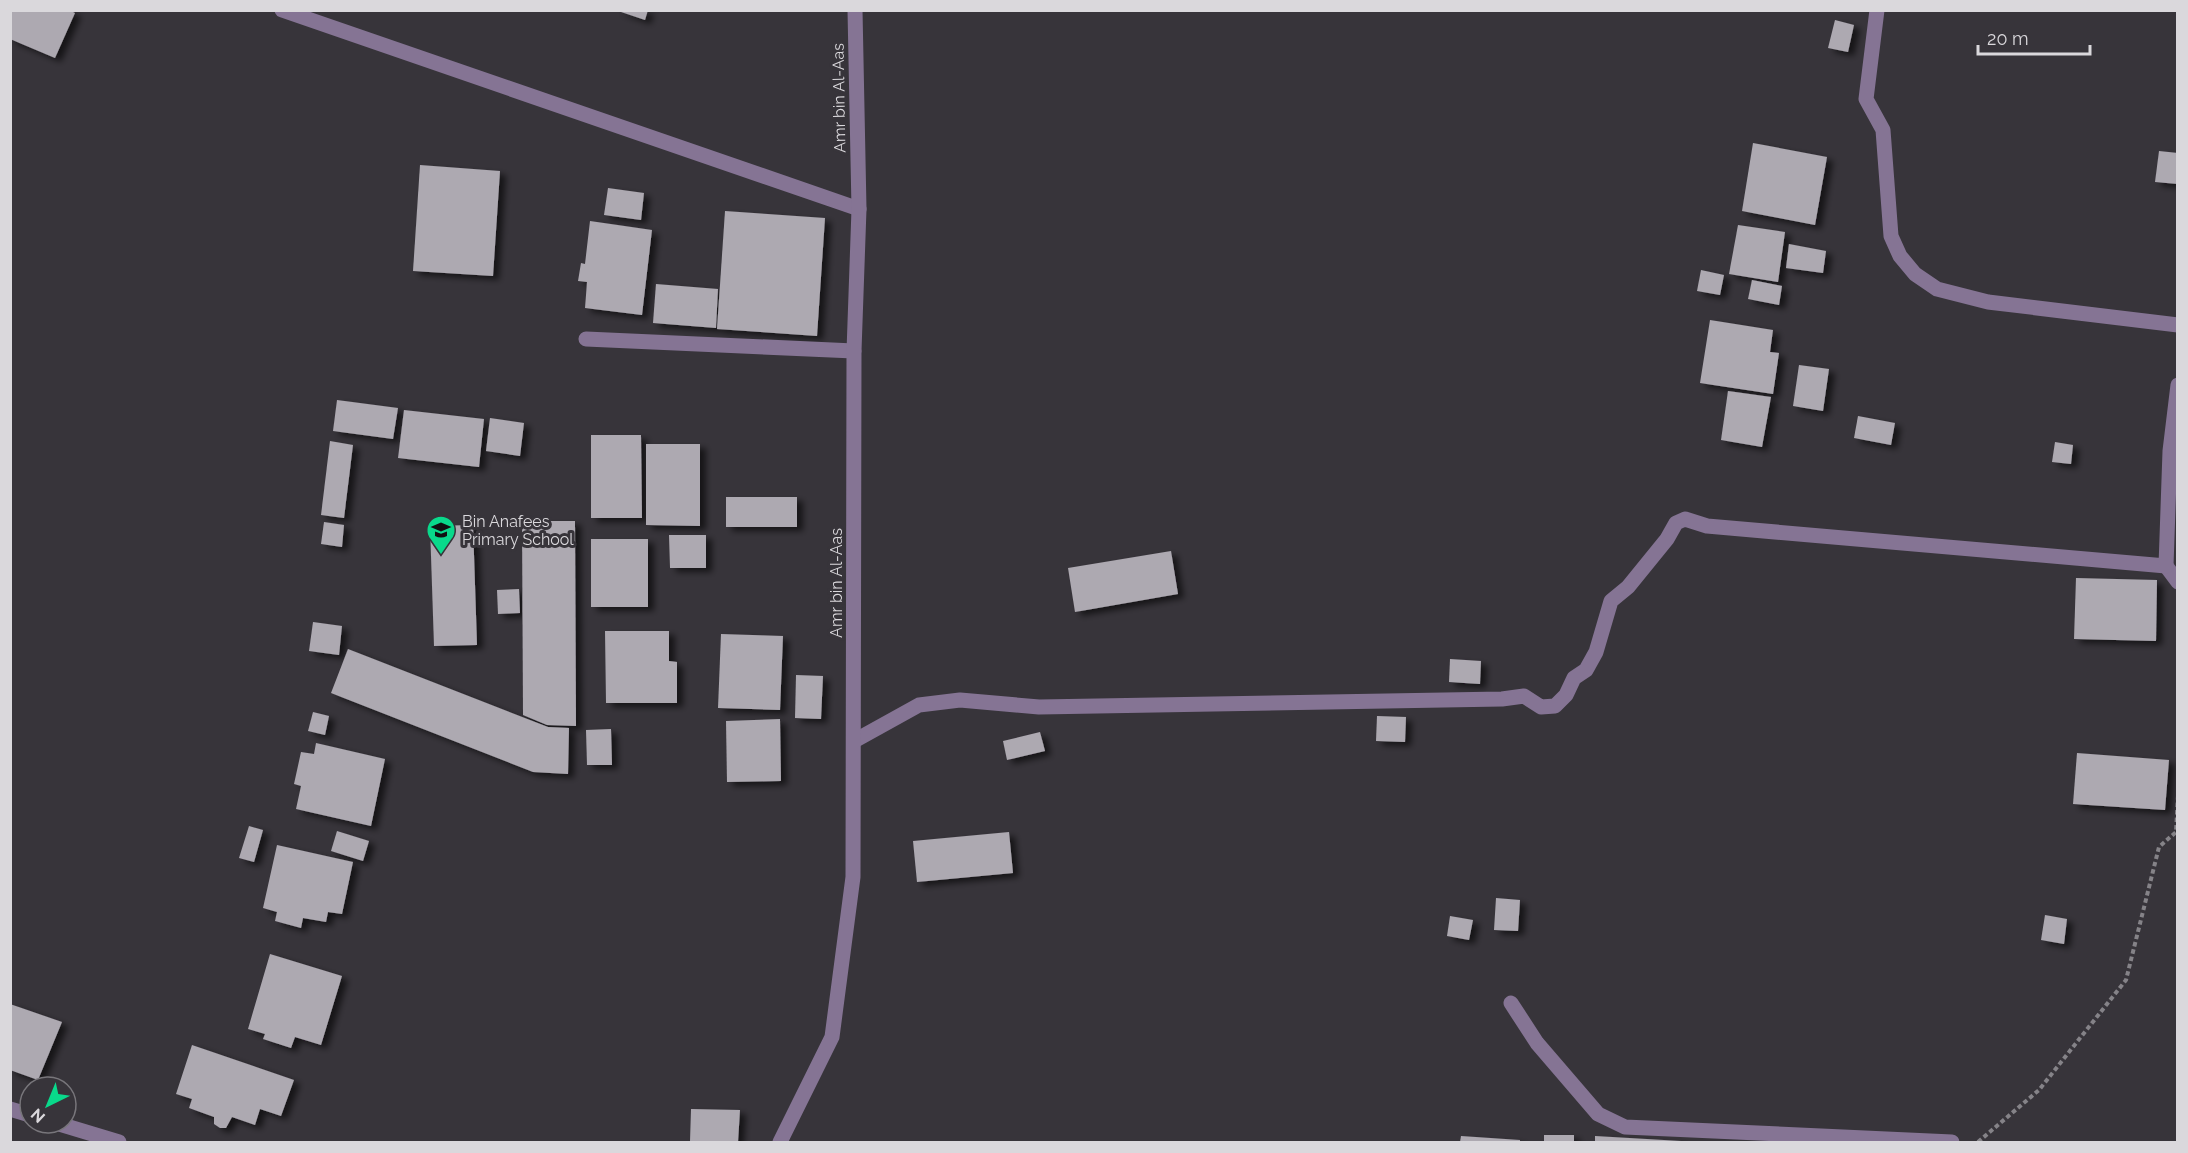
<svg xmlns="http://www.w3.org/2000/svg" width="2188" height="1153" font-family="Raleway,sans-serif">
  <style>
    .building { fill: #ada9b1; filter: url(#shadow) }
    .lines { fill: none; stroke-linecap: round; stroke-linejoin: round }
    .path { stroke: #858388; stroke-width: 4; stroke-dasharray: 4.5 3; stroke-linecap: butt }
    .minor { stroke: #857494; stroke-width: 15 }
    .labels { text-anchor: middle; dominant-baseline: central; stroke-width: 6; stroke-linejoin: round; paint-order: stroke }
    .street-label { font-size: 16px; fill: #dad8dc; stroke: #37343a }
    .poi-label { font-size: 16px; fill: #dad8dc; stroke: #37343a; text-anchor: start }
  </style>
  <defs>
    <filter id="shadow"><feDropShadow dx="6" dy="4" stdDeviation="3" flood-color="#0009"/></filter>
  </defs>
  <rect width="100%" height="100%" fill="#37343a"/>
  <!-- building -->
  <g class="building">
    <path d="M10,10H69L75,13L55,58L10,39Z"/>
    <path d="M615,10H648L645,20Z"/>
    <path d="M1835,20L1854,25L1848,52L1828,48Z"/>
    <path d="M1753,143L1827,157L1815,225L1742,211Z"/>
    <path d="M2159,151L2178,153V184L2155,182Z"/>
    <path d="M420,165L500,171L493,276L413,271Z"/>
    <path d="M608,188L644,193L641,220L604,215Z"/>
    <path d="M725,211L825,218L817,336L717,329Z"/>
    <path d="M590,221L652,230L642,315L585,308L587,282L578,281L581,263L585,264Z"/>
    <path d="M1738,225L1785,232L1778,282L1729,274Z"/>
    <path d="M1789,244L1826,251L1823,273L1786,268Z"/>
    <path d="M1701,270L1724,275L1720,295L1697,291Z"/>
    <path d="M1752,280L1782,286L1779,305L1748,299Z"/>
    <path d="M656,284L718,289L716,328L653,323Z"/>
    <path d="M1710,320L1773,330L1770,352L1779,353L1773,394L1700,383Z"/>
    <path d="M1799,365L1829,369L1823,411L1793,406Z"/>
    <path d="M1728,391L1771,397L1762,447L1721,440Z"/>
    <path d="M337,400L398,408L393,439L333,431Z"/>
    <path d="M404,410L484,419L479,467L398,458Z"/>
    <path d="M1858,416L1895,423L1891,445L1854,438Z"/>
    <path d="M490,418L524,423L520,456L486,451Z"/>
    <path d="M591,435H641L642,518H591Z"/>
    <path d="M330,441L353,445L344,518L321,515Z"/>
    <path d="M2055,442L2073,445L2071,464L2052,462Z"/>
    <path d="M646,444H700V526L646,525Z"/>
    <rect x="726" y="497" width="71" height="30"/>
    <path d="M522,521H575L576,726L547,725L523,715Z"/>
    <path d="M324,522L344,525L342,547L321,544Z"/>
    <path d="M473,525L477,645L434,646L430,526Z"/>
    <path d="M669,535H706V568H670Z"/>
    <rect x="591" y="539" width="57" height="68"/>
    <path d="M1171,551L1178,594L1075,612L1068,568Z"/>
    <path d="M2076,578L2157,580L2156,641L2074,639Z"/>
    <path d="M519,589L520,613L498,614L497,590Z"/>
    <path d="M313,622L342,626L339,655L309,651Z"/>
    <path d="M605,631H669V661L677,662V703H606Z"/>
    <path d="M721,634L783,636L780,710L718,708Z"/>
    <path d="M348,649L548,727L569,728L568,774L533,772L331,693Z"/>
    <path d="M1450,659L1481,661L1480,684L1449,682Z"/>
    <path d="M796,675L823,676L821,719L795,718Z"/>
    <path d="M313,712L329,716L325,735L308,731Z"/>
    <path d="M1377,716L1406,717L1405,742L1376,741Z"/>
    <path d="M780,719L781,781L727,782L726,721Z"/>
    <path d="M611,729L612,765H587L586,730Z"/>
    <path d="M1040,732L1045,751L1007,760L1003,741Z"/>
    <path d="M316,743L385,759L371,826L296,809L301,786L294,784L301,752L314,754Z"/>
    <path d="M2077,753L2169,760L2165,810L2073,804Z"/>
    <path d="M249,826L263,830L254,862L239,858Z"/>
    <path d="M337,831L369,841L363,861L331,851Z"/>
    <path d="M1009,832L1013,873L917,882L913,841Z"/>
    <path d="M277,845L353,862L342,914L328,912L326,922L303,918L301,928L275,921L277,912L263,908Z"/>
    <path d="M1496,898L1520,900L1518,931L1494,930Z"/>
    <path d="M2045,915L2067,919L2064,944L2041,940Z"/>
    <path d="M1450,916L1473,920L1469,940L1447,936Z"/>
    <path d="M270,954L342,976L321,1045L295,1037L291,1048L263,1039L265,1034L248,1029Z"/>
    <path d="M10,1004L62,1022L38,1080L10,1070Z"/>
    <path d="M192,1045L294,1080L281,1116L260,1109L255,1125L232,1117L226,1128H220L214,1124V1117L189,1108L192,1099L176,1094Z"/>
    <path d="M691,1109L740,1110L738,1142H690Z"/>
    <rect x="1544" y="1135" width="30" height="7"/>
    <path d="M1461,1136L1520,1140V1142H1460Z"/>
    <path d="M1595,1136L1681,1141V1142H1595Z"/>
  </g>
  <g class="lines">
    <!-- path -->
    <path class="path" d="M1978,1142L2039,1090L2126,980L2159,847L2176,832L2178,796"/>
    <!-- minor -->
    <g class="minor">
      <path d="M282,10L859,209"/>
      <path d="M1877,10L1866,99L1883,130L1891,236L1900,256L1915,274L1937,289L1988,302L2178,325"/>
      <path d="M586,339L854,351"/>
      <path d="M2166,566L2178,582"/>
      <path d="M854,741L919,705L960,700L1039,707L1502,699L1524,696L1541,707L1555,706L1566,695L1574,678L1586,670L1596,652L1611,601L1628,587L1667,539L1676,523L1685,519L1707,526L2166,566L2170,451L2178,385"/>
      <path d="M1511,1003L1537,1043L1598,1114L1625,1127L1952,1142"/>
      <path d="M10,1109L30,1115"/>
      <path d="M56,1123L119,1142"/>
      <path d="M780,1142L832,1037L853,877L854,351L859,209L855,10"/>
    </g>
  </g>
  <!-- icons -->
  <defs>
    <g id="school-pin" transform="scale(1.5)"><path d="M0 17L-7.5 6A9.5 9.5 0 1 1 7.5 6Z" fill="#09d98b" stroke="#37343a"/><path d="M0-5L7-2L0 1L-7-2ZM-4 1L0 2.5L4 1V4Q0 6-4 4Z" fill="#111"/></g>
  </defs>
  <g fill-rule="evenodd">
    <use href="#school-pin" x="441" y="530"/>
  </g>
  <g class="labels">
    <!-- street labels -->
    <g class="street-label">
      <text transform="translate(839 98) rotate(-91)">Amr bin Al-Aas</text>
      <text transform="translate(836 583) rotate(-90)">Amr bin Al-Aas</text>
    </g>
    <!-- poi labels -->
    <g class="poi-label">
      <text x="462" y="521">Bin Anafees<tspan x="462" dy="18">Primary School</tspan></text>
    </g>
  </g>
  <!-- border -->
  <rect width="2188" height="1153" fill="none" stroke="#dad8dc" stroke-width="24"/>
  <!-- north arrow -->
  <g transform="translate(48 1105) rotate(223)"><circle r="28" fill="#37343a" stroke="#78767b" stroke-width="1.5"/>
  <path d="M0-4.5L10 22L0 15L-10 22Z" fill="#09d98b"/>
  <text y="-9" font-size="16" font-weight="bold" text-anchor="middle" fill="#dad8dc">N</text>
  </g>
  <!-- scale -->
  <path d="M1978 45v9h112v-9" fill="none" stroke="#dad8dc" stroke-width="3"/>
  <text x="1987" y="45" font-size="18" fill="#dad8dc" stroke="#37343a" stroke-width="4.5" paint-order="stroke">20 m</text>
</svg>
